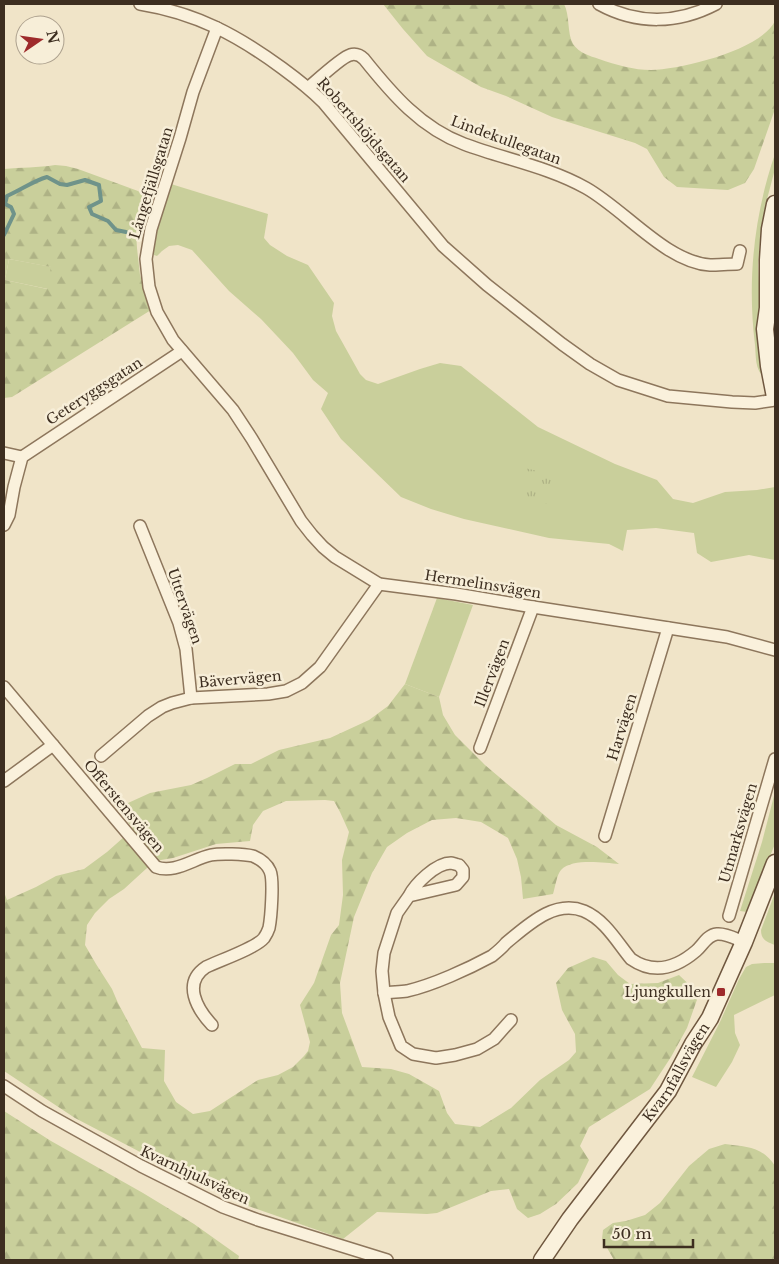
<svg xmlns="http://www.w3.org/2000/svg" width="779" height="1264" font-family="'Libre Baskerville',serif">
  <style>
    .green { fill: #c9cf9b }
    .forest { fill: url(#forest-firs); fill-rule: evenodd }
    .park { fill: url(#park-tufts) }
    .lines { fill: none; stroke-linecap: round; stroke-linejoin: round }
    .stream { stroke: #6f938a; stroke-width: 4 }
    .street-casing { stroke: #8d765c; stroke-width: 14 }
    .secondary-casing { stroke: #6f573f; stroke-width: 19 }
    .street { stroke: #faf1dc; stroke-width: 11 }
    .secondary { stroke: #faf1dc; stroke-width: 16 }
    .poi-dot { fill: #9e2a2b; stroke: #f7eed8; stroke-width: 2 }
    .labels { text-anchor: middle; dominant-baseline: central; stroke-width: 5; stroke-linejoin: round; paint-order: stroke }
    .street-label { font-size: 14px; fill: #3d2e20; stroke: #f7eed8 }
    .poi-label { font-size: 14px; fill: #3d2e20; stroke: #f7eed8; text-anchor: end }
  </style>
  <defs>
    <pattern id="forest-firs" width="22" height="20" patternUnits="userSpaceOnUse" patternTransform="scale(1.25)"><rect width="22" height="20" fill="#c9cf9b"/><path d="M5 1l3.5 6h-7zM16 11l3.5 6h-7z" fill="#aeb285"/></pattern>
    <pattern id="park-tufts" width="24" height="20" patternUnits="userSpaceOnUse" patternTransform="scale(1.25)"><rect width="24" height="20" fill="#c9cf9b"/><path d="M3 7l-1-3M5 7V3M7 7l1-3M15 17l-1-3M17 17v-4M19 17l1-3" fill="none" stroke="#aeb285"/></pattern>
  </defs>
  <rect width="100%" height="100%" fill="#f0e4c8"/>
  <!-- green -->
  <g class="green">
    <path d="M775,154V169L766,203L760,240L758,265L764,376C755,371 756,355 755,345C747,280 754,215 775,154Z"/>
    <path d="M171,184L268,214L264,238L270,245L287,256L308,265L334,303L332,316L336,331L360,374L366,380L378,384L420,369L440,363L461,366L538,427L615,464L657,480L673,499L693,503L725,492L757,490L775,487V560L749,555L711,562L697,553L694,533L656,528L627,530L623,551L609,544L549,538L464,519L431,509L401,497L341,439L321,409L328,393L313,380L293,353L261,319L229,291L192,250L178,245L169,246L162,251L157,256L154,255C149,230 163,206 171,184Z"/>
    <path d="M9,259L52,267L48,289L5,280Z"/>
    <path d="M437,598L473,605L439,697L405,684Z"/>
    <path d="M775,792V844L747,912L740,911L762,842Z"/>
    <path d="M775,893V945C767,942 761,940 761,930Z"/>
    <path d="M764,963H775V995L734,1015L735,1033L740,1045L732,1062L716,1087L692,1077L720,1022L739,979L746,967L752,964Z"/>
  </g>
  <!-- forest -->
  <g class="forest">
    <path d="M383,4H564C570,15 567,34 573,44C579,53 590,56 599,59C616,65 634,70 651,70C682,69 761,50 775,21V109L754,169L745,183L728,190L677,187L664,177L647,149L635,143L552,117L506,96L481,87L427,56L403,29Z"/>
    <path d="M55,165L66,166L78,169L138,191L143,195L144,202L136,232L137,248L140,275L151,310L12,397L4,398V169C21,167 38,168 55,165ZM9,259L51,267L47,289L5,280Z"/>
    <path d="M405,684L439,697L443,715L455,735L485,765L556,825L597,847L619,864C604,863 572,858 561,870C557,874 555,888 553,894L523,899L521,877L517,859L508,838L481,822L456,818L432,820L407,833L387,847L372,873L354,917L340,983L342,1013L362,1067L391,1069L409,1074L439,1091L447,1113L455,1124L480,1127L511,1108L540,1080L569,1060L576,1052L575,1034L562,1010L556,983L568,968L593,957L606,961L618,975L630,984L658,983L679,975L699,994L687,1028L671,1057L650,1089L589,1127L580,1146L589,1160L578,1183L556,1204L540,1214L528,1218L517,1209L509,1189L491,1191L437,1213L427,1214L377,1212L343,1239L234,1201L75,1118L4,1071V892L7,900L36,887L56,876L84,869L107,852L133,829L128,822L124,813L128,803L150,793L191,785L207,778L235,764H251L279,750L330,738L369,720L388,706ZM325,800L334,801L340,812L349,832L342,860L343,895L339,925L331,935L314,983L300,1005L310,1042L308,1051L304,1056L293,1067L278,1075L258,1080L210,1111L193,1114L176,1102L164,1081L165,1050L142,1048L118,1003L112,989L96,964L85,945L87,925L95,913L109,899L124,889L147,868L161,860L173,858L216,844L250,841L253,825L263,811L286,801Z"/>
    <path d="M4,1111L51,1141L143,1193L194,1224L239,1256L238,1260H4Z"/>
    <path d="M725,1144C747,1147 762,1146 775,1166V1260H614L602,1239L603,1230L613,1223L626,1221L645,1215L660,1203L689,1166L709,1149Z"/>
  </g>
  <!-- park -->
  <path class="park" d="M524,468L558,475L554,497L546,504L518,498Z"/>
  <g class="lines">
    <!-- stream -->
    <path class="stream" d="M4,235L14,214L11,207L5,204L7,196C21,190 33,181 47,177L60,184L67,185L85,180L99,185L101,201L89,207L92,214L108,221L116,230L126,232"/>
    <!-- street casing -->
    <g class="street-casing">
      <g id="street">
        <path d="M140,4C196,13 237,35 282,68C297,79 310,89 323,102L443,246L487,285L562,344L590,364L618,380L668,396L732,402L755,403L775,400"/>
        <path d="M599,4C637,25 678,24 716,4"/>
        <path d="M217,28L193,92L180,138L151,229L146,259L149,287L157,312L173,340L233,410L252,439L301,521L312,535L323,547L335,557L379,584L456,594L533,607L727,637L775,650"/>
        <path d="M309,87C316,81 342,57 350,55C356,53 360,55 364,59C392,94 421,128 464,144C504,159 549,167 586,188C625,210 666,262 710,265C719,265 728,264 737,264L740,251"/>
        <path d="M4,453L22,457"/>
        <path d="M4,525L9,515L14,487L22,457L182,351"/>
        <path d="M140,526L179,623L186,649L191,698"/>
        <path d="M4,687L156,867C174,874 193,859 211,855C220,853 244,854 253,856C260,859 267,864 270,871C274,880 271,918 269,928C268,931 266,935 264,938C256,948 218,961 206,967C182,983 197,1009 212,1025"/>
        <path d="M480,748L533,607"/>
        <path d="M101,756L148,716L162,707L172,703L191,698L268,694L286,691L302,683L320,667L379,584"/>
        <path d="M4,781L53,745"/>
        <path d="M605,836L668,628"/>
        <path d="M409,896C415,884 436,863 451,863C452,863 458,865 459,865L463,870V877L456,885L409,896L397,913L384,953L382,971L384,993L389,1017L401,1046L413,1054L436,1058L455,1055L477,1049L494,1039L511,1020"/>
        <path d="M729,916L775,759"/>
        <path d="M384,993C391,992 399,992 407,991C433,985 468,969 492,956C497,952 502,948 506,943C527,926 554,899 584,911C605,920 617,942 631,959C654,975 676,968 696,951C703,945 707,935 717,934C726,933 736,939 744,942"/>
        <path d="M4,1086L42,1111L141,1166L223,1207L258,1220L387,1260"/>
      </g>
    </g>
    <!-- secondary casing -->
    <g class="secondary-casing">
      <g id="secondary">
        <path d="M775,204L770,229L768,260V308L765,329L769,366L775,397"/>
        <path id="s1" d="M542,1260L570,1219L668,1091L693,1044L710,1018L744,942L775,863"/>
      </g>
    </g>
    <!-- street -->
    <use href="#street" class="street"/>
    <!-- secondary -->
    <use href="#secondary" class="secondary"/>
  </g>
  <!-- markers -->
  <rect class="poi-dot" x="716" y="987" width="10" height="10" rx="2.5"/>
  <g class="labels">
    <!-- street labels -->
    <g class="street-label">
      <text transform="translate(364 130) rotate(49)">Robertshöjdsgatan</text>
      <text transform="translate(506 140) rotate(20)">Lindekullegatan</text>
      <text transform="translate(151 183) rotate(-73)">Långefjällsgatan</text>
      <text transform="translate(94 391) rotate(-33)">Geteryggsgatan</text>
      <text transform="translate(483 584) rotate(9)">Hermelinsvägen</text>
      <text transform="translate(185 606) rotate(71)">Uttervägen</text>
      <text transform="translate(492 673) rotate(-69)">Illervägen</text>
      <text transform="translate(240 679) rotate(-5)">Bävervägen</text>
      <text transform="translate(622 727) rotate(-73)">Harvägen</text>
      <text transform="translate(124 806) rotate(50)">Offerstensvägen</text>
      <text transform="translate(738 833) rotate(-74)">Utmarksvägen</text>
      <text stroke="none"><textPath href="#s1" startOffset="231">Kvarnfallsvägen</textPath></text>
      <text transform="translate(195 1175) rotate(25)">Kvarnhjulsvägen</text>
    </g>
    <!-- poi labels -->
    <g class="poi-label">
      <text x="711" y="992">Ljungkullen</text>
    </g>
  </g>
  <!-- border -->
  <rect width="779" height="1264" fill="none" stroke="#3d2e20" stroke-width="10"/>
  <!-- north arrow -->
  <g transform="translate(40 40) rotate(77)"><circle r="24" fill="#f7eed8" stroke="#ada18e"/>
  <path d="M0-4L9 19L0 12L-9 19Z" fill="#9e2a2b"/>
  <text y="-8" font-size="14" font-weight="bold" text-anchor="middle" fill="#3d2e20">N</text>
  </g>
  <!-- scale -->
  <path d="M604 1239v8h89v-8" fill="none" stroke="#3d2e20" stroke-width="2.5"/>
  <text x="612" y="1239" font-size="15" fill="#3d2e20" stroke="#f7eed8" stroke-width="4" paint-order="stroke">50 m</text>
</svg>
